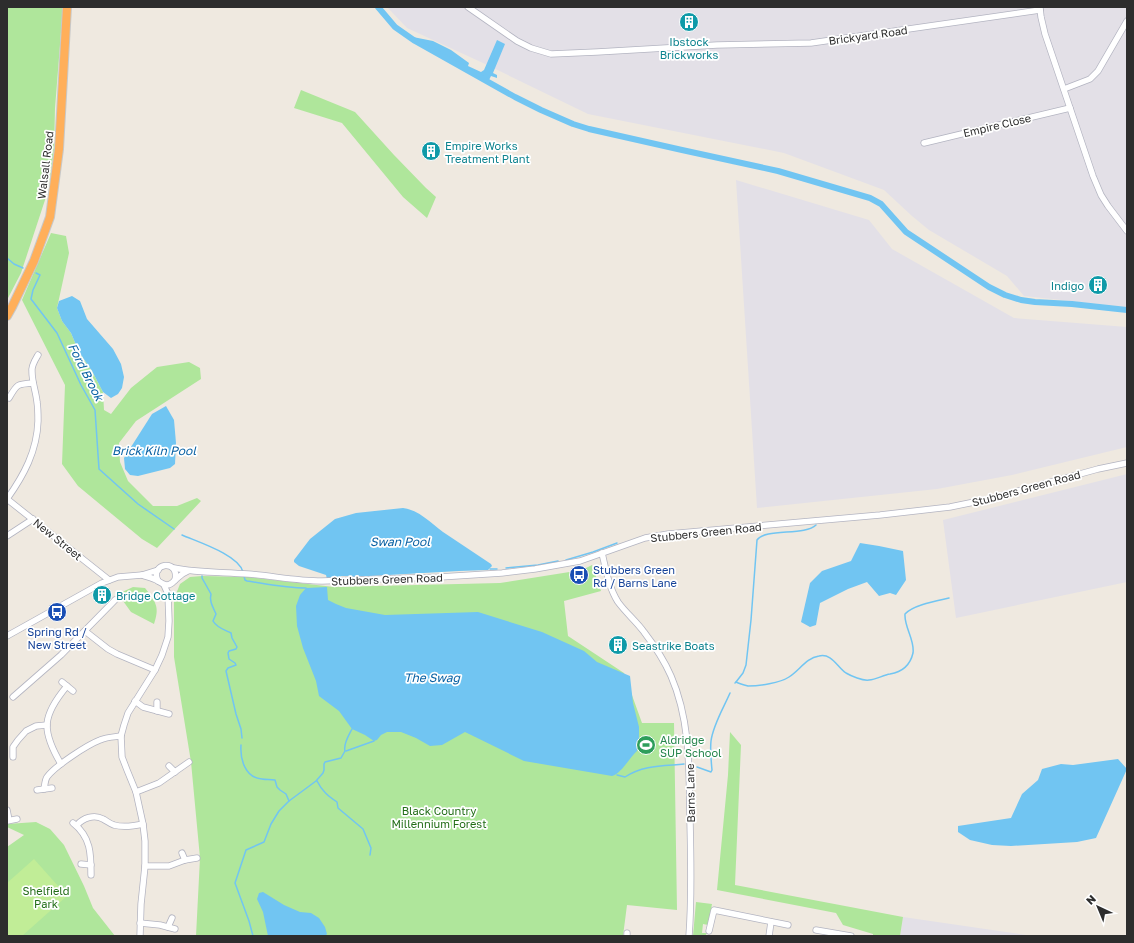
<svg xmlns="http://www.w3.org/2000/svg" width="1134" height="943" font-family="'Golos Text',sans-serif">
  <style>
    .industrial { fill: #e3e0e7 }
    .green { fill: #afe69b }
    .pitch { fill: #c1ed97 }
    .water { fill: #71c5f2 }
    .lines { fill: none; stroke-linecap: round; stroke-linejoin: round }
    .stream { stroke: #71c5f2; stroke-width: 1.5 }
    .canal { stroke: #71c5f2; stroke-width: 6 }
    .minor-casing { stroke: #b3b4c1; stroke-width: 7 }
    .highway-casing { stroke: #c8c8c8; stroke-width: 10 }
    .minor { stroke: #fff; stroke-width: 5.5 }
    .highway { stroke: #ffaf5a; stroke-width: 8 }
    .labels { text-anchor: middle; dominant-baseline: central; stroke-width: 3.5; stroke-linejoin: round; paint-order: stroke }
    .street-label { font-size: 11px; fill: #2d2d2d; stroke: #fff }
    .culture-label { font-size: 11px; fill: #0d838f; stroke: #fff; text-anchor: start }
    .transit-label { font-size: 11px; fill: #164399; stroke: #fff; text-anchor: start }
    .leisure-label { font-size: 11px; fill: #27864d; stroke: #fff; text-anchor: start }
    .park-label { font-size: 11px; fill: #246e19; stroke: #fff }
    .water-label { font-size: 12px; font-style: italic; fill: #0a62a4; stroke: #fff }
  </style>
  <rect width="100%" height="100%" fill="#efe9e0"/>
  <!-- industrial -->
  <g class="industrial">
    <path d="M387,7H1127V307L1024,296L1007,276L929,230L912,216L884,190L784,153L588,114L483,63L407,28Z"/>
    <path d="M736,180L869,220L892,249L1014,318L1127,327V447L1012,475L937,489L757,508Z"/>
    <path d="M1127,474V582L956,618L943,520Z"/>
    <path d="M903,917L1033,936H900Z"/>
  </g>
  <!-- green -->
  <g class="green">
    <path d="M8,7H63L55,108L54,149L50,178L45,200L21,273L7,300V8Z"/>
    <path d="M301,90L355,112L394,155L426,188L436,197L427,218L403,197L342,123L294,108Z"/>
    <path d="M51,233L66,236L69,253L57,308L62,321L71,333L79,352L92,371L103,392L104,410L111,414L131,388L157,367L189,362L200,368L201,379L136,421L119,443L120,462L128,481L153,506H177L197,498L201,501L157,548L142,539L78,486L62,464L65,385L22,300Z"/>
    <path d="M592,565L601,591L564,601L568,636L624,673L642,723H674L677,910L627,905L623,936H196L200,858L191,762L174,657V599L180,584L190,577L202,576L248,577L334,587L500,583L582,570Z"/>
    <path d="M133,587L145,588C156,602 160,607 154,624L131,612L118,594Z"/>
    <path d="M730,732L741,745L735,885L903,917L900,936H873V934L843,925L836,913L717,890L728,775Z"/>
    <path d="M36,822L50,829L64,845L84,886L93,908L115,936H7V847L24,835L7,827V824Z"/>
    <path d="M696,902L712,904L708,925L703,924L702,933H707L705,936H693Z"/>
  </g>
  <!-- pitch -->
  <path class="pitch" d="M34,859L67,896L22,936H7V883Z"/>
  <!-- water -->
  <g class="water">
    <path d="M408,36L433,41L451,50L469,63L468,66L481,72L484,70L497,40L505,44L493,73L497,75V78L491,76L488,82Z"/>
    <path d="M72,296L80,301L87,319L113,349L121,364L124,377L122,388L118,394L111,398L103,392L92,371L79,352L71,333L62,321L57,308L59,301Z"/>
    <path d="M166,406L174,420L176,443L175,464L170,468L138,476L130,475L125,469L124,458L152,414Z"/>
    <path d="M403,508C419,510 431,523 443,532C459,543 475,553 491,564L492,566L488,570L459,571L353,577L352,576H341V577C336,577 331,578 327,579L326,575L299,566L294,562V560L310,539L335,519L356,513Z"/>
    <path d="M860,543L879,546L903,551L906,580L896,595L890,593L879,596L867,582L848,589L820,603L816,625L810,627L801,622L810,583L822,571L851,561Z"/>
    <path d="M327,587L328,600L336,604L346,608L385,615L478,612L542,632L584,651L597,662L630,676L633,703L639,727V739L637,751C629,758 622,773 612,776L524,761L465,732L442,745L430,746L416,738L401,732H387L381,735L377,740L374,741L365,735L352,729L339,711L319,696L316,681L303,648L297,626L296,606L300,595L306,588Z"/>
    <path d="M1118,759L1127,769L1096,838L1077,842L1011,846L992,845L970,840L958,832V826L1011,818L1022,794L1038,780L1042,769L1061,764L1073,765Z"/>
    <path d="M263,892L284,905L300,912L311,913L319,918L325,927L327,934L325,936H268L263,912L257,899L259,893Z"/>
  </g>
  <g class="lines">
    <!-- stream -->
    <g class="stream">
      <path d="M7,258L14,264L23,268"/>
      <path d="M36,273L40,275L33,290L31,299L57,333L81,385L95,410L99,469L138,504L174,529"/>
      <path d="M182,535C198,542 239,555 243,572"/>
      <path d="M566,560L593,552L617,543"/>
      <path d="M506,568L538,565L558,561"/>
      <path d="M490,569H497"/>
      <path d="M202,576V578L211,594C209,601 213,607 216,614L213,621C217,628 225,630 231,633L232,638L237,647L236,649L229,651L228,653L229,659L235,663L236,665L228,668L226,671L236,714L241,729L242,738"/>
      <path d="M244,576L245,580L247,581C267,584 286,588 306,588"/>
      <path d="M736,682L743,673L746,665L751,620L757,540C765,528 805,536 816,525"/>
      <path d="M735,683L736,682C740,684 744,685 748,686C759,686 780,683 789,677C800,670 806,658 819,656C832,653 837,667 846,673C851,676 863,681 869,680C876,680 883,675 890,674C902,672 910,666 913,653C915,640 904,627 905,614C913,605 936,601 949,598"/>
      <path d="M241,745C240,759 245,778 262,779C267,780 270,779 275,780L277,787L280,790L286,794L289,801"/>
      <path d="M346,751L374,741"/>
      <path d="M697,767L711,772L712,770C711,760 710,750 711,741C713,725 724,707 730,693"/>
      <path d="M617,775L625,777C643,765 663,766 684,764"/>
      <path d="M317,781C322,791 328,796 337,802L338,808L363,829L371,848L370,855"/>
      <path d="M253,936L249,921L235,883L246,850L264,842L271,824L279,811L289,801L316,781L323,773L324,770V764L325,762L341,758L345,751C343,744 349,735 352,729"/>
    </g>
    <!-- canal -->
    <path class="canal" d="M378,7L395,27L415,41L515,97L541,110L573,124L589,129L682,150L778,171L870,198L881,204L906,232L989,287L1005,295L1021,300L1035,302L1072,304L1127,310"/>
    <!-- minor casing -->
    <g class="minor-casing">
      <g id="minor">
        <path d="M468,7L517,41L531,48L551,54L597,52L717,45L811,43L1040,10"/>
        <path d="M1040,8L1041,17L1045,34L1093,176L1101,195L1108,206L1127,231"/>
        <path d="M1064,89L1090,79L1098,71L1127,21"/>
        <path d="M924,143L1070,108"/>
        <path d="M9,398C17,384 17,384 33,383"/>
        <path d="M7,499C24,475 37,451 38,421C38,415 38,408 37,402C36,392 32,382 32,372C31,366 35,360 38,355"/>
        <path d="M7,499L109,580"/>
        <path d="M7,536L33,519"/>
        <path d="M602,553C606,570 609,588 618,602C626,613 636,621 644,632C654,645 664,660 671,676C691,722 689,772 690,821C691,860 692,898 689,936"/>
        <path d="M174,568C198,573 223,572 248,574C273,576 297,581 322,581L440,577L502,573L535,569L580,561L645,538L668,534L880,515L950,507L989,499L1098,469L1127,463"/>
        <path d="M142,575C147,577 153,578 158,581C163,584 167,587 172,583C178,578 180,574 188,571"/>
        <path d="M158,581C149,563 180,558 175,580"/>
        <path d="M85,631L108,649L117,654L155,670"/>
        <path d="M7,636L102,583L118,577L142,575L158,570"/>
        <path d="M62,682L73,691"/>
        <path d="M13,697L61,655L115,600"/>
        <path d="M135,701L143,707L169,714"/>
        <path d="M157,711V702"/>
        <path d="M13,757V747L18,740L26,731L36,726L47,725"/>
        <path d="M61,764C41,730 42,716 67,686"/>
        <path d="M169,766L175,772"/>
        <path d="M44,789C45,784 45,780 47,777C55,766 87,745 100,740C107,737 114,737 121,736"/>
        <path d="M37,790L52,788"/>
        <path d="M136,792L159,783L189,762"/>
        <path d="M7,810L9,820"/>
        <path d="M7,821L17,819"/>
        <path d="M73,823C91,837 91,854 91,875"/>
        <path d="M77,825C83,818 94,814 103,819C107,821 110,824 114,825C124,828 134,826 143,824"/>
        <path d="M182,853L185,860"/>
        <path d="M81,864L91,865"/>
        <path d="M145,866H169L185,860L197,858"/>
        <path d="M140,923L160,925L175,929"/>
        <path d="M168,927L172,918"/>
        <path d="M816,930L851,936"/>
        <path d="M709,931L714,910L788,925"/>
        <path d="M140,936L141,904L145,866V841L143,824L136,792L127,770L122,757L121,736L124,725L128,713L155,670L162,655L168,637L169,621L168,594L164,585"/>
        <path d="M627,936V933"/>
        <path d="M769,936L771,922"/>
      </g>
    </g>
    <!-- highway casing -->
    <g class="highway-casing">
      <path id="highway" d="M7,316L12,307L34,261L50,217L59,149L67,7"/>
    </g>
    <!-- minor -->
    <use href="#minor" class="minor"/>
    <!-- highway -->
    <use href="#highway" class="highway"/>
  </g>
  <!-- icons -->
  <defs>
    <g id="building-disc" transform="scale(1)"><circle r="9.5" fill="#0f9aa8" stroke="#fff"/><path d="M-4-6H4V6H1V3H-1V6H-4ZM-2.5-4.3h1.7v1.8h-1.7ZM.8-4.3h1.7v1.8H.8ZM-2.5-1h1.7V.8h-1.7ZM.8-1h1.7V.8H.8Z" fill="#fff"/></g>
    <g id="bus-disc" transform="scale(1)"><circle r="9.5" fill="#1a4fb4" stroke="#fff"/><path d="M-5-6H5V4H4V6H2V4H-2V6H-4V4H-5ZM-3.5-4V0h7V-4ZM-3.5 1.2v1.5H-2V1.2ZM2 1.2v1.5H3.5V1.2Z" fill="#fff"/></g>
    <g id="stadium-disc" transform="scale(1)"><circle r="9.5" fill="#2e9e5b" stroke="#fff"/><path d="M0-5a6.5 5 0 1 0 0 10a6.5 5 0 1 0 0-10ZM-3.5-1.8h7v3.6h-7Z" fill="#fff"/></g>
  </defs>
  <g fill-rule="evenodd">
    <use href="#building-disc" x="689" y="22"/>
    <use href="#building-disc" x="431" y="151"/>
    <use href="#building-disc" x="1098" y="285"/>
    <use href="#bus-disc" x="579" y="575"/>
    <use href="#building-disc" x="102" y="595"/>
    <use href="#bus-disc" x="57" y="612"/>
    <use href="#building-disc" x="618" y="645"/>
    <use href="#stadium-disc" x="646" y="745"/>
  </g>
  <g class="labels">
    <!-- street labels -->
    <g class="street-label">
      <text transform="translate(868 35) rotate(-8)">Brickyard Road</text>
      <text transform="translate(997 125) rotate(-13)">Empire Close</text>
      <text transform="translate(45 165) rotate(-83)">Walsall Road</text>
      <text transform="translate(1026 488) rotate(-15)">Stubbers Green Road</text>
      <text transform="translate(706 532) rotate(-6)">Stubbers Green Road</text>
      <text transform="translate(58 539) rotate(39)">New Street</text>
      <text transform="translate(387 579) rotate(-2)">Stubbers Green Road</text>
      <text transform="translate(690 793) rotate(-91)">Barns Lane</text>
    </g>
    <!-- culture labels -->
    <g class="culture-label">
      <text x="689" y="41" text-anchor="middle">Ibstock<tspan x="689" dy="13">Brickworks</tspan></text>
      <text x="445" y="145">Empire Works<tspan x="445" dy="13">Treatment Plant</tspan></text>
      <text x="1084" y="285" text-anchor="end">Indigo</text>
      <text x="116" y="595">Bridge Cottage</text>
      <text x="632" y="645">Seastrike Boats</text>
    </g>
    <!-- transit labels -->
    <g class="transit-label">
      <text x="593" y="569">Stubbers Green<tspan x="593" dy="13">Rd / Barns Lane</tspan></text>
      <text x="57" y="631" text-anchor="middle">Spring Rd /<tspan x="57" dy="13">New Street</tspan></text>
    </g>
    <!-- leisure labels -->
    <g class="leisure-label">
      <text x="660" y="739">Aldridge<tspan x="660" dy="13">SUP School</tspan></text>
    </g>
    <!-- park labels -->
    <g class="park-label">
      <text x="439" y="810">Black Country<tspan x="439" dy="13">Millennium Forest</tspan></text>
      <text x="46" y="890">Shelfield<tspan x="46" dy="13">Park</tspan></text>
    </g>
    <!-- water labels -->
    <g class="water-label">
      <text transform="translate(86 372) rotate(63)">Ford Brook</text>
      <text x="154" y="450">Brick Kiln Pool</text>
      <text x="400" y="541">Swan Pool</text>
      <text x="432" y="677">The Swag</text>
    </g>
  </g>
  <!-- border -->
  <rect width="1134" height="943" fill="none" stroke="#2d2d2d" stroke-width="16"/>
  <!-- north arrow -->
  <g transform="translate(1098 907) rotate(316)" stroke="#ffffff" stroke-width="3" paint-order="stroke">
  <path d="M0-3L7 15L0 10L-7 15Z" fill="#2d2d2d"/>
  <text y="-6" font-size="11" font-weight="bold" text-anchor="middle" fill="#2d2d2d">N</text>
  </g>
</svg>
